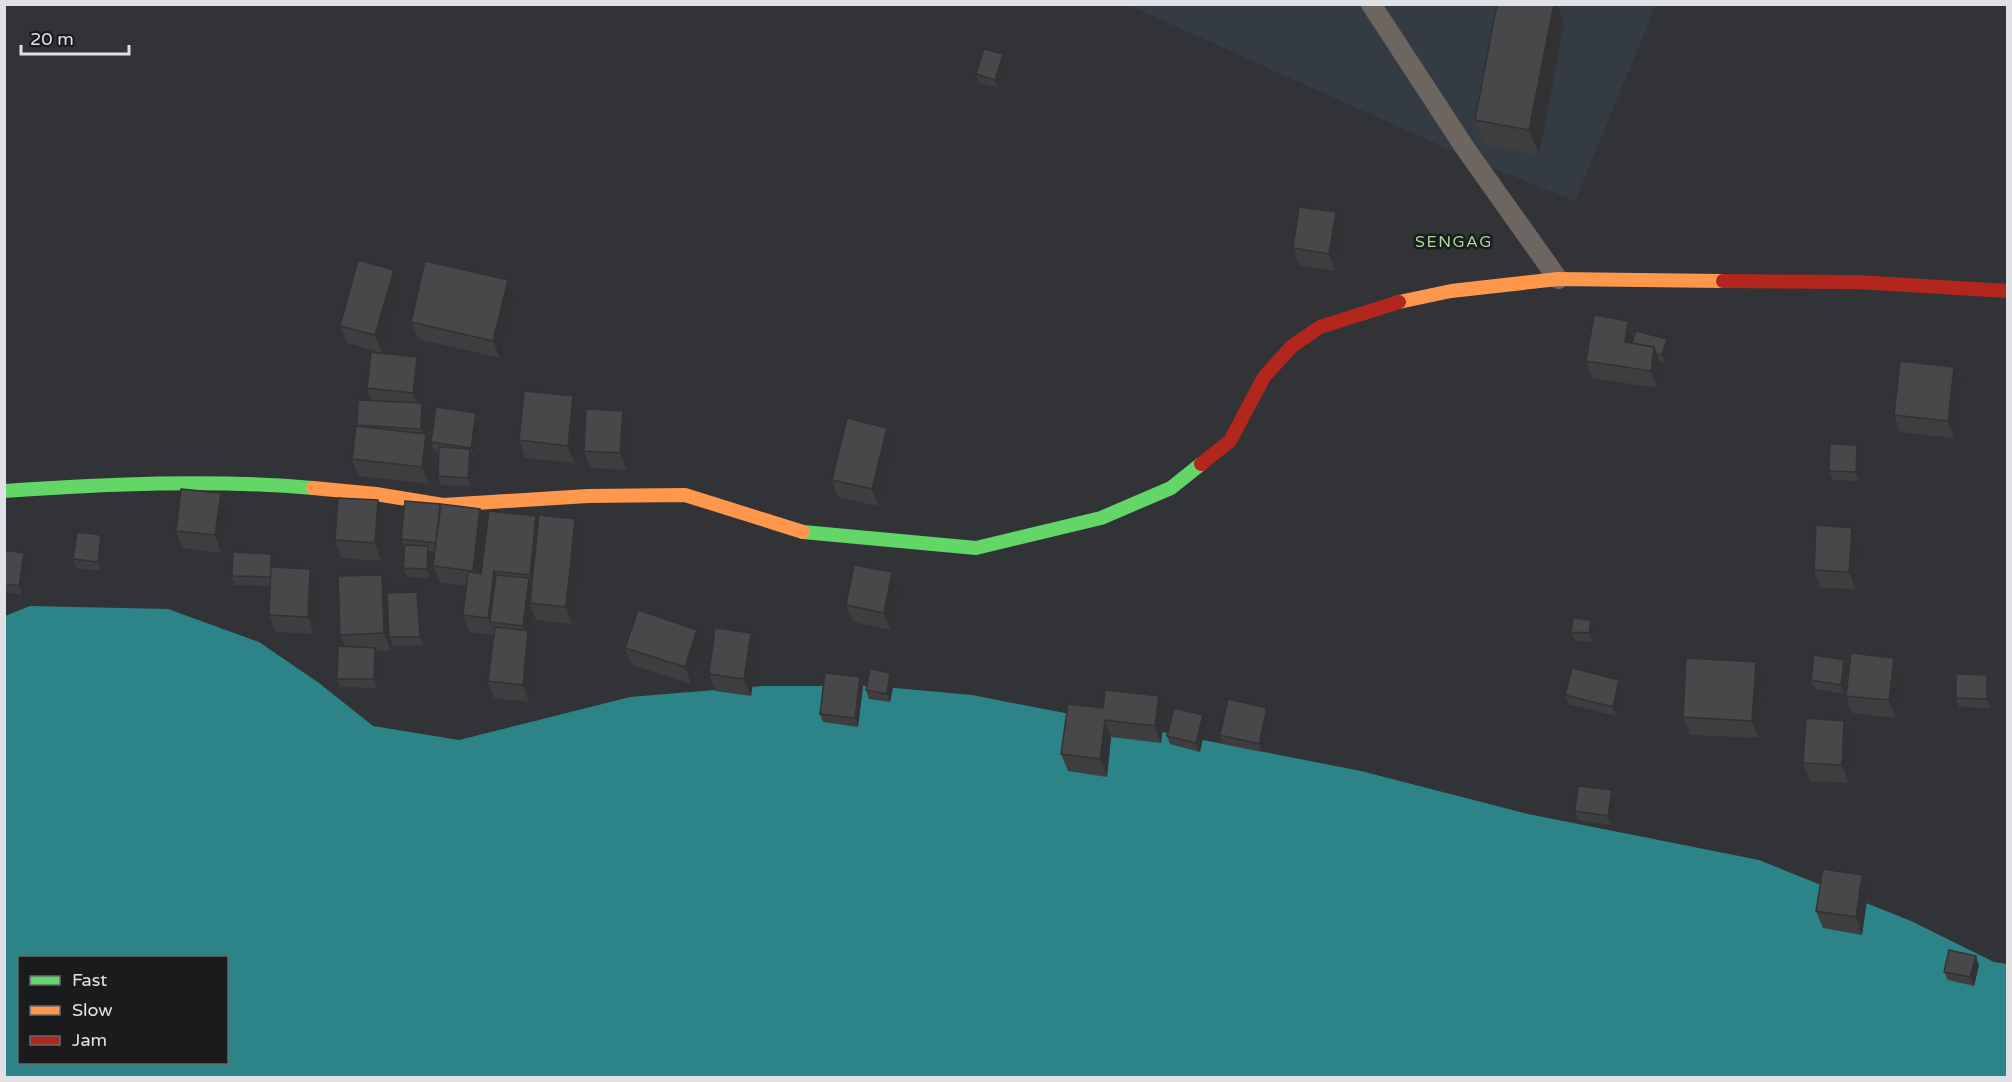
<svg xmlns="http://www.w3.org/2000/svg" width="2012" height="1082" font-family="'Varela Round',sans-serif">
  <style>
    .built { fill: #343b43 }
    .water { fill: #2c8489; fill-rule: evenodd }
    .lines { fill: none; stroke-linecap: round; stroke-linejoin: round }
    .lane { stroke: #6d6560; stroke-width: 20 }
    .fast { stroke: #63d668; stroke-width: 14 }
    .slow { stroke: #ff974d; stroke-width: 14 }
    .jam { stroke: #b3261e; stroke-width: 14 }
    .wall { fill: #3e3e40 }
    .shaded-wall { fill: #323234 }
    .building { fill: #48484a; stroke: #323234; stroke-width: 1.5 }
    .labels { text-anchor: middle; dominant-baseline: central; stroke-width: 5; stroke-linejoin: round; paint-order: stroke }
    .neighbourhood-label { font-size: 16px; letter-spacing: 1.5px; fill: #a9d999; stroke: #191b1c }
  </style>
  <rect width="100%" height="100%" fill="#313336"/>
  <!-- built -->
  <path class="built" d="M1128,5H1656L1575,201L1468,158Z"/>
  <!-- water -->
  <path class="water" d="M30,606L168,609L259,642L319,683L373,726L459,740L630,697L763,686H873L972,695L1361,771L1528,814L1759,860L1911,921L1994,962L2007,964V1077L5,1078V616ZM20,958H226V1062H20Z"/>
  <g class="lines">
    <!-- lane -->
    <path class="lane" d="M1371,4L1465,148L1558,279"/>
    <!-- fast -->
    <g class="fast">
      <path d="M4,491C106,484 211,479 313,488"/>
      <path d="M803,532L976,548L1101,518L1171,488L1201,464"/>
    </g>
    <!-- slow -->
    <g class="slow">
      <path d="M1399,302L1451,291L1558,279L1723,281"/>
      <path d="M313,488L376,494L443,505L588,496L685,495L803,532"/>
    </g>
    <!-- jam -->
    <g class="jam">
      <path d="M1723,281L1856,282L2008,291"/>
      <path d="M1201,464L1230,441L1264,377L1292,346L1320,327L1399,302"/>
    </g>
  </g>
  <!-- wall -->
  <g class="wall">
    <path d="M1564,25L1539,155L1484,145L1475,120Z"/>
    <path d="M1003,54L1006,63L998,88L980,83L976,74Z"/>
    <path d="M1342,229L1335,271L1299,265L1293,248Z"/>
    <path d="M508,280L514,297L500,358L418,339L411,322Z"/>
    <path d="M400,287L382,353L347,343L340,326Z"/>
    <path d="M1628,321L1634,337L1670,348L1666,364L1659,362L1660,364L1657,388L1592,378L1586,361Z"/>
    <path d="M417,357L423,375L420,403H422L429,420L428,439L432,451L429,484L358,476L352,459L358,427L357,425L371,400L367,388Z"/>
    <path d="M1961,384L1954,438L1900,432L1894,415Z"/>
    <path d="M573,396L579,414L574,463L525,458L519,440Z"/>
    <path d="M479,422L474,457L472,456L471,486L441,485L438,476L439,452L434,451L431,442Z"/>
    <path d="M887,428L893,445L878,506L838,497L832,480Z"/>
    <path d="M629,429L627,470L590,468L584,451Z"/>
    <path d="M1857,445L1860,454L1859,481L1832,480L1829,471Z"/>
    <path d="M221,493L227,510L221,553L182,548L176,531Z"/>
    <path d="M378,500L384,518L381,561L341,558L335,540Z"/>
    <path d="M440,504V506L480,509L487,526L536,516L538,522L575,519L582,536L572,624L536,620L533,613L531,636L535,648L529,702L494,698L488,681L494,635L469,632L463,615L466,586L440,583L433,566L435,552L430,551L431,555L430,578L407,577L403,568L405,548L401,539Z"/>
    <path d="M1852,528L1858,545L1855,589L1820,588L1814,570Z"/>
    <path d="M101,535L104,544L101,571L77,568L73,559Z"/>
    <path d="M4,550L27,562L22,595L4,592Z"/>
    <path d="M275,563L274,567L310,569L316,586L314,634L275,632L269,615L270,586L235,585L232,576Z"/>
    <path d="M892,572L899,590L890,630L853,622L846,605Z"/>
    <path d="M382,575L388,593L417,592L421,601L423,645L393,646L390,639L391,650L377,651L379,657L377,688L340,687L337,679L345,646L340,635Z"/>
    <path d="M1591,620L1594,628L1593,642L1575,641L1571,632Z"/>
    <path d="M703,647L691,684L632,665L625,648Z"/>
    <path d="M757,651L751,696L715,691L709,674Z"/>
    <path d="M1894,658L1900,676L1895,718L1852,713L1846,696Z"/>
    <path d="M1844,660L1848,669L1844,694L1814,689L1811,680Z"/>
    <path d="M860,677L863,686L858,727L823,722L820,714Z"/>
    <path d="M1762,679L1759,738L1690,735L1683,717Z"/>
    <path d="M1619,680L1623,689L1616,716L1568,704L1565,695Z"/>
    <path d="M894,682L890,702L869,699L866,690Z"/>
    <path d="M1990,684V708L1959,707L1956,698Z"/>
    <path d="M1103,708L1165,713L1161,743L1111,737L1107,777L1068,771L1061,754Z"/>
    <path d="M1270,717L1262,752L1223,744L1220,735Z"/>
    <path d="M1206,724L1200,752L1170,744L1167,736Z"/>
    <path d="M1851,738L1849,783L1810,781L1803,763Z"/>
    <path d="M1612,790L1615,799L1611,825L1578,820L1575,811Z"/>
    <path d="M1862,875L1868,892L1862,935L1823,928L1816,911Z"/>
    <path d="M1979,965L1974,986L1948,980L1944,972Z"/>
  </g>
  <!-- shaded-wall -->
  <g class="shaded-wall">
    <path d="M1554,4H1557L1564,25L1539,155L1529,130Z"/>
    <path d="M1003,54L1006,63L998,88L995,80Z"/>
    <path d="M1336,212L1342,229L1335,271L1329,254Z"/>
    <path d="M394,270L400,287L382,353L375,335Z"/>
    <path d="M508,280L514,297L500,358L493,341Z"/>
    <path d="M1628,321L1634,338L1633,347L1625,342Z"/>
    <path d="M1667,339L1670,348L1666,364L1662,355Z"/>
    <path d="M1654,347L1660,364L1657,388L1651,371Z"/>
    <path d="M417,357L423,375L419,410L413,393Z"/>
    <path d="M1954,367L1961,384L1954,438L1948,421Z"/>
    <path d="M573,396L579,414L574,463L568,446Z"/>
    <path d="M422,403L429,420L428,439L432,451L429,484L422,467L425,440L421,429Z"/>
    <path d="M623,411L629,429L627,470L620,453Z"/>
    <path d="M476,413L479,422L474,457L471,448Z"/>
    <path d="M887,428L893,445L878,506L872,489Z"/>
    <path d="M1857,445L1860,454L1859,481L1856,472Z"/>
    <path d="M470,449L473,458L471,486L468,478Z"/>
    <path d="M221,493L227,510L221,553L215,535Z"/>
    <path d="M378,500L384,518L381,561L375,543Z"/>
    <path d="M480,509L487,526L479,588L473,571Z"/>
    <path d="M536,516L542,533L536,592L530,575Z"/>
    <path d="M575,519L582,536L572,624L566,607Z"/>
    <path d="M1852,528L1858,545L1855,589L1849,572Z"/>
    <path d="M101,535L104,544L101,571L98,562Z"/>
    <path d="M428,546L431,555L430,578L427,569Z"/>
    <path d="M24,553L27,562L22,595L19,586Z"/>
    <path d="M271,554L275,563L274,586L271,577Z"/>
    <path d="M310,569L316,586L314,634L308,617Z"/>
    <path d="M494,571L500,589L490,622L495,635L488,618Z"/>
    <path d="M892,572L899,590L890,630L884,613Z"/>
    <path d="M382,575L388,592L391,650L384,633Z"/>
    <path d="M529,578L535,596L530,603L533,613L531,636L535,648L529,702L523,685L528,638L523,626Z"/>
    <path d="M417,592L421,601L423,645L420,637Z"/>
    <path d="M1591,620L1594,628L1593,642L1589,633Z"/>
    <path d="M697,630L703,647L691,684L685,667Z"/>
    <path d="M751,633L757,651L751,696L744,679Z"/>
    <path d="M375,648L379,657L377,688L374,679Z"/>
    <path d="M1894,658L1900,676L1895,718L1889,700Z"/>
    <path d="M1844,660L1848,669L1844,694L1841,685Z"/>
    <path d="M1756,662L1762,679L1759,738L1752,721Z"/>
    <path d="M890,673L894,682L890,702L887,694Z"/>
    <path d="M1987,675L1990,684V708L1987,699Z"/>
    <path d="M860,677L863,686L858,727L855,718Z"/>
    <path d="M1619,680L1623,689L1616,716L1613,707Z"/>
    <path d="M1159,696L1165,713L1161,743L1155,726Z"/>
    <path d="M1267,708L1270,717L1262,752L1259,744Z"/>
    <path d="M1203,715L1206,724L1200,752L1196,743Z"/>
    <path d="M1105,720L1111,737L1107,777L1100,759Z"/>
    <path d="M1844,721L1851,738L1849,783L1842,765Z"/>
    <path d="M1612,790L1615,799L1611,825L1608,816Z"/>
    <path d="M1862,875L1868,892L1862,935L1856,917Z"/>
    <path d="M1976,956L1979,965L1974,986L1970,977Z"/>
  </g>
  <!-- building -->
  <g class="building">
    <path d="M1497,4H1554L1529,130L1475,120Z"/>
    <path d="M984,49L1003,54L995,80L976,74Z"/>
    <path d="M1299,207L1336,212L1329,254L1293,248Z"/>
    <path d="M358,260L394,270L375,335L340,326Z"/>
    <path d="M425,261L508,280L493,341L411,322Z"/>
    <path d="M1594,315L1628,321L1625,342L1654,347L1651,371L1586,361Z"/>
    <path d="M1636,331L1667,339L1662,355L1656,354L1654,347L1632,343Z"/>
    <path d="M371,352L417,357L413,393L367,388Z"/>
    <path d="M1900,361L1954,367L1948,421L1894,415Z"/>
    <path d="M524,391L573,396L568,446L519,440Z"/>
    <path d="M358,400L422,403L421,429L357,425Z"/>
    <path d="M436,407L476,413L471,448L431,442Z"/>
    <path d="M586,409L623,411L620,453L584,451Z"/>
    <path d="M847,418L887,428L872,489L832,480Z"/>
    <path d="M356,426L426,434L422,467L352,459Z"/>
    <path d="M1830,444L1857,445L1856,472L1829,471Z"/>
    <path d="M439,447L470,449L468,478L438,476Z"/>
    <path d="M181,489L221,493L215,535L176,531Z"/>
    <path d="M338,498L378,500L375,543L335,540Z"/>
    <path d="M405,501L440,504L436,543L401,539Z"/>
    <path d="M441,504L480,509L473,571L433,566Z"/>
    <path d="M489,511L536,516L530,575L494,571L488,618L463,615L468,572L481,574Z"/>
    <path d="M539,515L575,519L566,607L530,603Z"/>
    <path d="M1816,525L1852,528L1849,572L1814,570Z"/>
    <path d="M77,532L101,535L98,562L73,559Z"/>
    <path d="M405,545L428,546L427,569L403,568Z"/>
    <path d="M4,550L24,553L19,586L4,584Z"/>
    <path d="M233,552L271,554V577L232,576Z"/>
    <path d="M854,565L892,572L884,613L846,605Z"/>
    <path d="M271,567L310,569L308,617L269,615Z"/>
    <path d="M382,575L384,633L340,635L338,576Z"/>
    <path d="M496,575L529,578L523,626L490,622Z"/>
    <path d="M417,592L420,637H389L387,593Z"/>
    <path d="M638,610L697,630L685,667L625,648Z"/>
    <path d="M1573,618L1591,620L1589,633L1571,632Z"/>
    <path d="M495,627L528,631L523,685L488,681Z"/>
    <path d="M715,628L751,633L744,679L709,674Z"/>
    <path d="M338,646L375,648L374,679H337Z"/>
    <path d="M1851,653L1894,658L1889,700L1846,696Z"/>
    <path d="M1814,655L1844,660L1841,685L1811,680Z"/>
    <path d="M1686,658L1756,662L1752,721L1683,717Z"/>
    <path d="M1572,668L1619,680L1613,707L1565,695Z"/>
    <path d="M870,669L890,673L887,694L866,690Z"/>
    <path d="M825,673L860,677L855,718L820,714Z"/>
    <path d="M1956,674L1987,675V699L1956,698Z"/>
    <path d="M1105,690L1159,696L1155,726L1105,720L1100,759L1061,754L1068,704L1103,708Z"/>
    <path d="M1228,699L1267,708L1259,744L1220,735Z"/>
    <path d="M1174,708L1203,715L1196,743L1167,736Z"/>
    <path d="M1806,718L1844,721L1842,765L1803,763Z"/>
    <path d="M1578,786L1612,790L1608,816L1575,811Z"/>
    <path d="M1823,869L1862,875L1856,917L1816,911Z"/>
    <path d="M1949,950L1976,956L1970,977L1944,972Z"/>
  </g>
  <g class="labels">
    <!-- neighbourhood labels -->
    <g class="neighbourhood-label">
      <text x="1454" y="242">SENGAG</text>
    </g>
  </g>
  <!-- border -->
  <rect width="2012" height="1082" fill="none" stroke="#dfe1e4" stroke-width="12"/>
  <!-- legend -->
  <rect x="18" y="956" width="210" height="108" fill="#191b1c" stroke="#686a6c" stroke-width="1.5"/>
  <rect x="30" y="976" width="30" height="9" fill="#63d668" stroke="#686a6c" stroke-width="1.5"/>
  <text x="72" y="986" font-size="18" fill="#dfe1e4">Fast</text>
  <rect x="30" y="1006" width="30" height="9" fill="#ff974d" stroke="#686a6c" stroke-width="1.5"/>
  <text x="72" y="1016" font-size="18" fill="#dfe1e4">Slow</text>
  <rect x="30" y="1036" width="30" height="9" fill="#b3261e" stroke="#686a6c" stroke-width="1.5"/>
  <text x="72" y="1046" font-size="18" fill="#dfe1e4">Jam</text>
  <!-- scale -->
  <path d="M21 45v9h108v-9" fill="none" stroke="#dfe1e4" stroke-width="3"/>
  <text x="30" y="45" font-size="18" fill="#dfe1e4" stroke="#191b1c" stroke-width="4.5" paint-order="stroke">20 m</text>
</svg>
